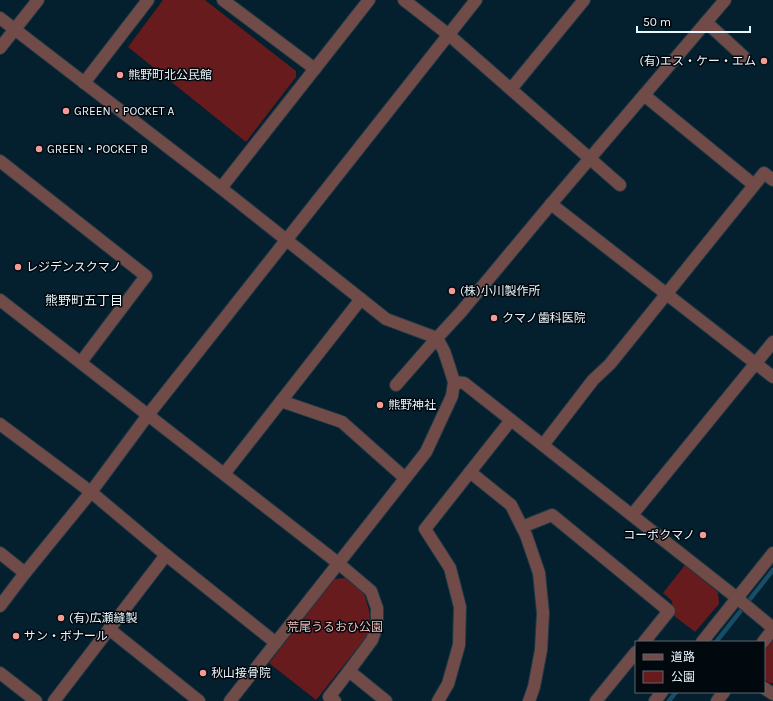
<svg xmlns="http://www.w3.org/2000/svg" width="773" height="701" font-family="Karla,'Noto Sans JP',sans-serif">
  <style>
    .green { fill: #671b1d }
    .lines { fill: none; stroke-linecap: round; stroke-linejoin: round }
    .stream { stroke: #174d66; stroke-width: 4.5 }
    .minor-casing { stroke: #1f3946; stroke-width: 14 }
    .minor { stroke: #714b48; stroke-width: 12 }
    .poi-dot { fill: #f59b96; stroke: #01080e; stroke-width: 1.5 }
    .labels { text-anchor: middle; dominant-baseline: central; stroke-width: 3; stroke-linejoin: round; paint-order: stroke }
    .poi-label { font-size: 12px; fill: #e9f6fd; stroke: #01080e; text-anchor: start }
    .park-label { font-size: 12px; fill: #f0beba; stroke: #01080e }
    .neighbourhood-label { font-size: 13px; fill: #e9f6fd; stroke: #01080e }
  </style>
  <rect width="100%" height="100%" fill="#041f2d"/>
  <!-- green -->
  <g class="green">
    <path d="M163,0H205L296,71V77L246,142L128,47Z"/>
    <path d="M685,565L718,592L719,604L695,632L673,615L672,601L663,593Z"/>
    <path d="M346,578L364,593L370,614L368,635L316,700L269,663L334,579Z"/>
    <path d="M773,638V683H769L764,679V649Z"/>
  </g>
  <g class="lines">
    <!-- stream -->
    <g class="stream">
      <path d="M716,642L773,570"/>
      <path d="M669,701L676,692"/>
    </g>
    <!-- minor casing -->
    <g class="minor-casing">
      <g id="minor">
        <path d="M223,0L315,69"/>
        <path d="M404,0L449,35L620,185"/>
        <path d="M0,18L221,188L386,319L437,338L444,351L450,369L454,382L452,396L426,452L230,701"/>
        <path d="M706,22L744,57"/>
        <path d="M0,48L38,0"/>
        <path d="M84,83L148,0"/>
        <path d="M511,89L584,0"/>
        <path d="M644,95L754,185"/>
        <path d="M0,161L146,276L81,362"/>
        <path d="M221,188L369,0"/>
        <path d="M551,204L773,377"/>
        <path d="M0,300L338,563L371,591L377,608V626L372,640L349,671"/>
        <path d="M454,382L464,383L737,598L773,628"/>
        <path d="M396,385L437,338L461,312L551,204L725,0"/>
        <path d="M281,401L342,422L405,478"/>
        <path d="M0,424L91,492L166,555L54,701"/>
        <path d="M543,445L593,380L610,364L764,173L773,180"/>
        <path d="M470,472L511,505L526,535L539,573L543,613L541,650L534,687L529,701"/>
        <path d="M224,474L361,299"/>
        <path d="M632,515L773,342"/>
        <path d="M522,527L552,515L669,611L644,642"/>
        <path d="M0,553L25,573"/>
        <path d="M166,555L276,643"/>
        <path d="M0,606L25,573L91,492L148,415L476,0"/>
        <path d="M109,629L199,701"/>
        <path d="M702,642L773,553"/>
        <path d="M763,642L773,629"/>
        <path d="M0,673L36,701"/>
        <path d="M764,688L773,694"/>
        <path d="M335,701L329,697L349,671L386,701"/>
        <path d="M438,701L448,684L459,645L460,607L450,568L425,529L511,420"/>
        <path d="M596,701L636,652"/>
        <path d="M655,701L662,692"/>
        <path d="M717,701L724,692"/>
      </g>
    </g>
    <!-- minor -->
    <use href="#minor" class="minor"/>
  </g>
  <!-- markers -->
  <g class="poi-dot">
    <circle cx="764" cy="61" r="4"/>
    <circle cx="120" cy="75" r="4"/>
    <circle cx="66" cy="111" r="4"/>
    <circle cx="39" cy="149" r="4"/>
    <circle cx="18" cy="267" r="4"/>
    <circle cx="452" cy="291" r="4"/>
    <circle cx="494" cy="318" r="4"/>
    <circle cx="380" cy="405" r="4"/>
    <circle cx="703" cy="535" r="4"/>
    <circle cx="61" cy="618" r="4"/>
    <circle cx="16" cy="636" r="4"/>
    <circle cx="203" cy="673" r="4"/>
  </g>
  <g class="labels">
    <!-- poi labels -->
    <g class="poi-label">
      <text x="756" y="61" text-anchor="end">(有)エス・ケー・エム</text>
      <text x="128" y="75">熊野町北公民館</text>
      <text x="74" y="111">GREEN・POCKET A</text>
      <text x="47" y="149">GREEN・POCKET B</text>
      <text x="26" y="267">レジデンスクマノ</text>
      <text x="460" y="291">(株)小川製作所</text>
      <text x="502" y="318">クマノ歯科医院</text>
      <text x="388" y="405">熊野神社</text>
      <text x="695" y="535" text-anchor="end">コーポクマノ</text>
      <text x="69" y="618">(有)広瀬縫製</text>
      <text x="24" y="636">サン・ボナール</text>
      <text x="211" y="673">秋山接骨院</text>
    </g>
    <!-- park labels -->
    <g class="park-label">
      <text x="335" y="627">荒尾うるおひ公園</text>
    </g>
    <!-- neighbourhood labels -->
    <g class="neighbourhood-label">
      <text x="84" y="300">熊野町五丁目</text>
    </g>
  </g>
  <!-- legend -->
  <rect x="635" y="641" width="130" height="52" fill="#01080e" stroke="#5e676e"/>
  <rect x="643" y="654" width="20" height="6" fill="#714b48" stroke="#5e676e"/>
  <text x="671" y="661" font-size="12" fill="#e9f6fd">道路</text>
  <rect x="643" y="671" width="20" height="12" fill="#671b1d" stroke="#5e676e"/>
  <text x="671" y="681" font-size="12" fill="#e9f6fd">公園</text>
  <!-- scale -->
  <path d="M637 26v6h113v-6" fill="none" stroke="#e9f6fd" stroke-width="2"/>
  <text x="643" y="26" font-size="12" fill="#e9f6fd" stroke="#01080e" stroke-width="3" paint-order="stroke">50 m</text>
</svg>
